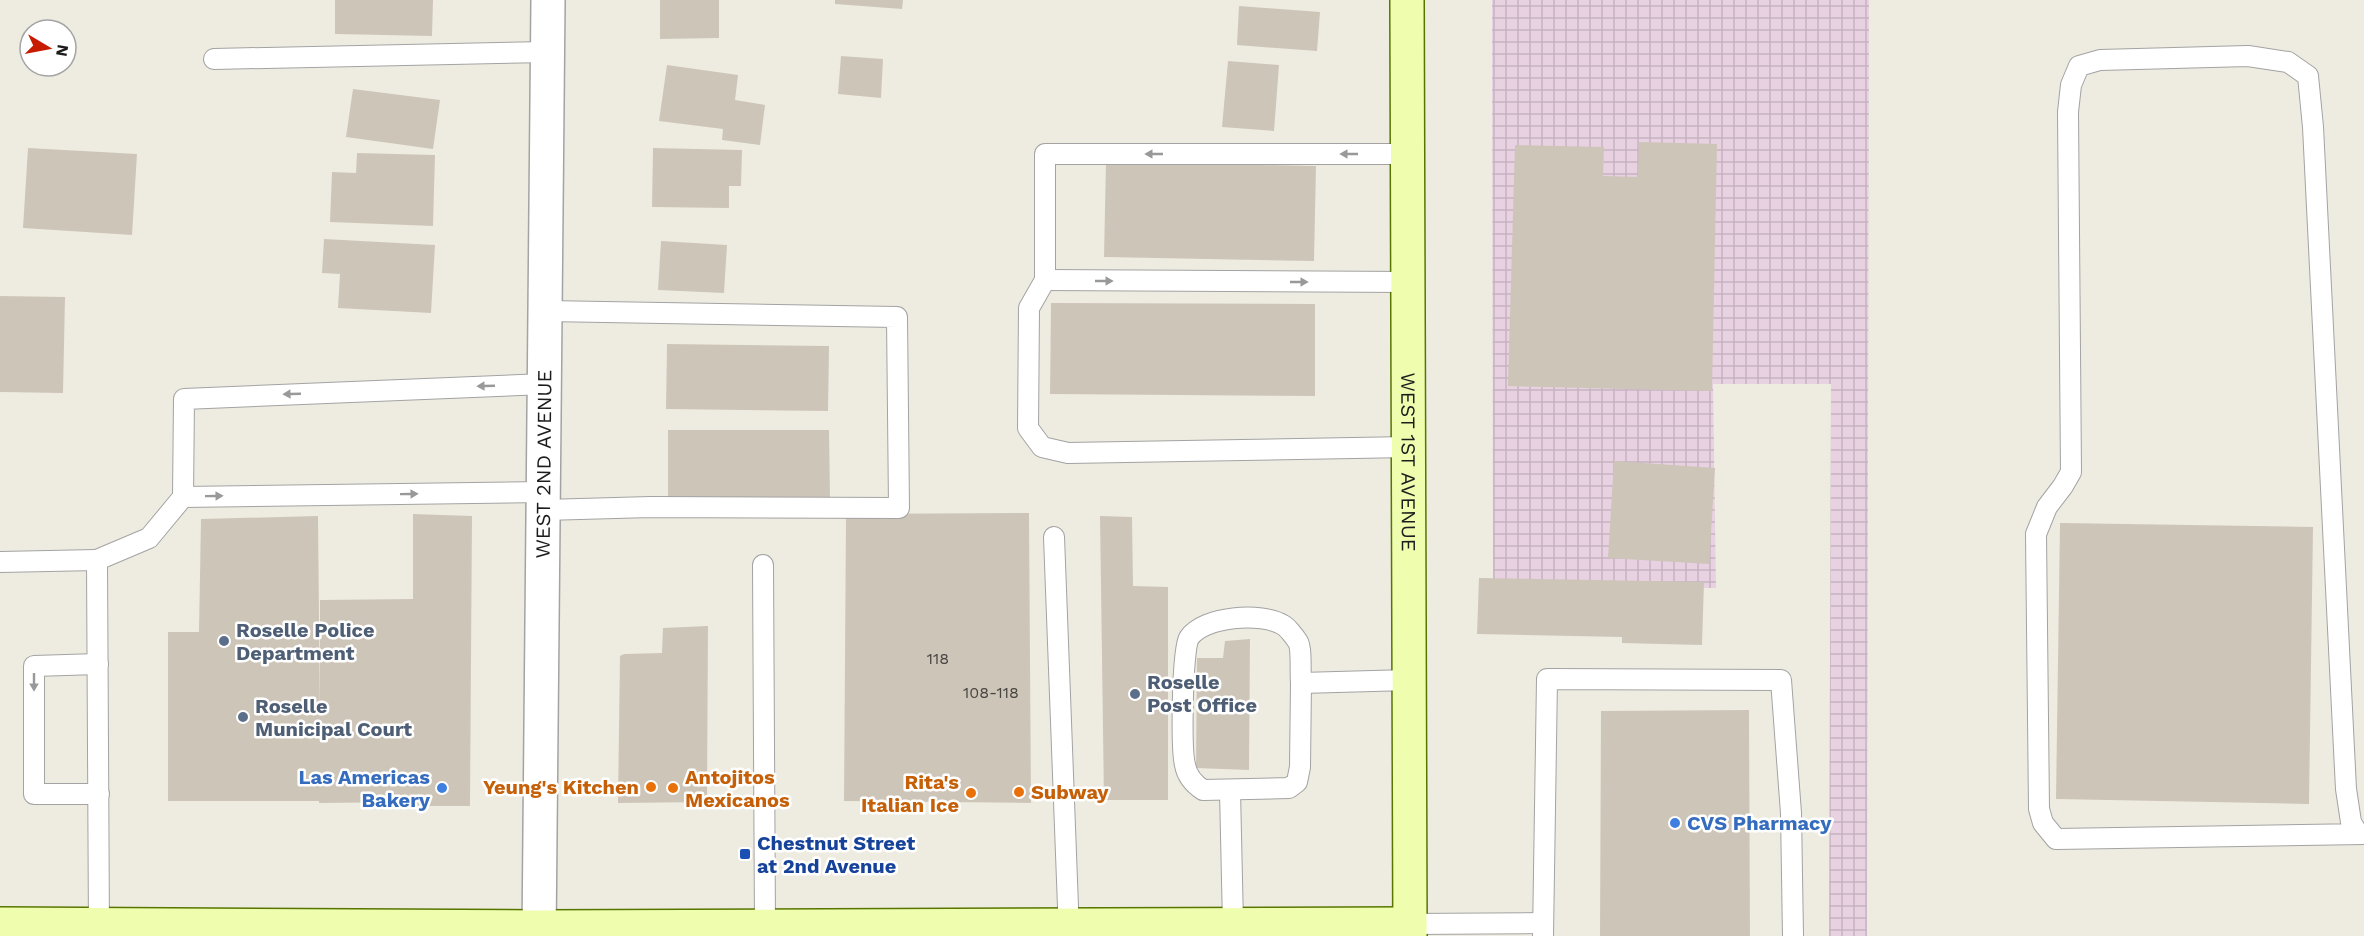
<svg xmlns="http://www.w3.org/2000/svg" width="2364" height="936" font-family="'Work Sans',sans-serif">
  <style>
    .industrial { fill: url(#industrial-grid) }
    .building { fill: #cec5b9 }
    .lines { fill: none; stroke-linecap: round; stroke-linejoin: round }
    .lane-casing { stroke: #a3a3a3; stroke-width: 22 }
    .street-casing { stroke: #a3a3a3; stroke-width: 36 }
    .secondary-casing { stroke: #587500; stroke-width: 36 }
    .lane { stroke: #fff; stroke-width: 20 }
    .street { stroke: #fff; stroke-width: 33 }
    .secondary { stroke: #effeae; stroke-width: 33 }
    .oneway { fill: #999 }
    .service-dot { fill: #5c6f8a; stroke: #fff; stroke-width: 2 }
    .food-dot { fill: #e8710a; stroke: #fff; stroke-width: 2 }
    .shop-dot { fill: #3f7fe0; stroke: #fff; stroke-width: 2 }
    .transit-dot { fill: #1a4fb4; stroke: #fff; stroke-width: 2 }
    .labels { text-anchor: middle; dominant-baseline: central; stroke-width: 5; stroke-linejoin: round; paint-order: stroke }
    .number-label { font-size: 16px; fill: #484643 }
    .street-label { font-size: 20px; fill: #1c1c1c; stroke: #fff }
    .service-label { font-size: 20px; font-weight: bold; fill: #4e5e75; stroke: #fff; text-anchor: start }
    .shop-label { font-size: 20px; font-weight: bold; fill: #366cbe; stroke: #fff; text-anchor: end }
    .food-label { font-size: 20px; font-weight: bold; fill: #c56008; stroke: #fff; text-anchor: start }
    .transit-label { font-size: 20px; font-weight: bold; fill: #164399; stroke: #fff; text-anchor: start }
  </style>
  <defs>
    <pattern id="industrial-grid" width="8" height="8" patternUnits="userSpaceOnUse" patternTransform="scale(1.5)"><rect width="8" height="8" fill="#e8d1e1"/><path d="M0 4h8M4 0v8" fill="none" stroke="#c6b3c0"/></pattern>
  </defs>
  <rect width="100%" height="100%" fill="#eeece0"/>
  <!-- industrial -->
  <path class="industrial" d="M1492,0H1869L1867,936H1829L1831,384H1713L1716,588L1493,586Z"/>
  <!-- building -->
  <g class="building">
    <path d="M335,0H433L432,36L335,34Z"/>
    <path d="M660,0H719V38L660,39Z"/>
    <path d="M835,0H903L902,9L835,4Z"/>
    <path d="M1239,6L1320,12L1317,51L1237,45Z"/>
    <path d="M841,56L883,59L881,98L838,94Z"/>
    <path d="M1228,61L1279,65L1274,131L1222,127Z"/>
    <path d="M667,65L738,75L735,100L765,105L760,145L722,140L723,129L659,121Z"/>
    <path d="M353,89L440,100L433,149L346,137Z"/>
    <path d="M1639,142L1717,144L1712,391L1508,386L1515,145L1604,147L1603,176L1638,177Z"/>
    <path d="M28,148L137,154L132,235L23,228Z"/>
    <path d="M653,148L742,150L741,186H729V208L652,207Z"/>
    <path d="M357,153L435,155L433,226L330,222L332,172L356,173Z"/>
    <path d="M1106,162L1316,166L1314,261L1104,257Z"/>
    <path d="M324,239L435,245L431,313L338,308L340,274L322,273Z"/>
    <path d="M661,241L727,245L724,293L658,290Z"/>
    <path d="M0,296L65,297L63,393L0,392Z"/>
    <path d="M1051,303L1315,304V396L1050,394Z"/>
    <path d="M667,344L829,346L828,411L666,409Z"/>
    <path d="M668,430H829L830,499L668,500Z"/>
    <path d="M1614,461L1715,468L1709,564L1608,558Z"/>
    <path d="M1029,513L1031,803L844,801L846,514Z"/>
    <path d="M413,514L472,516L470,806H412L413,802L319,803V801H168V632H199L201,519L318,516L320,718V600L413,599Z"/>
    <path d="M1100,516L1132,517L1133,586L1168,587V800H1104Z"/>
    <path d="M2060,523L2313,527L2309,804L2056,799Z"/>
    <path d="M1479,578L1704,582L1702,645L1622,643V637L1477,634Z"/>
    <path d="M708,626L707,802L618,803L620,656L624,654L662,653L663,628Z"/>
    <path d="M1250,639L1249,770L1196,768L1197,658H1223L1225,641Z"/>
    <path d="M1749,710L1750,936H1600L1601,711Z"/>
  </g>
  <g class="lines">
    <!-- lane casing -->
    <g class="lane-casing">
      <g id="lane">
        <path d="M214,59L547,52"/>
        <path d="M1408,154H1045V280L1029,308L1028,428L1042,447L1068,453L1409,447"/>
        <path d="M1045,280L1408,282"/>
        <path d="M544,492L183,497L184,399L545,384"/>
        <path d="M544,510L651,507L899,508L897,317L546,311"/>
        <path d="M1054,537L1069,933"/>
        <path d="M97,560L149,538L183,497"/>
        <path d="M0,562L97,560L99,934"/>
        <path d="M763,565L765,926"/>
        <path d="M98,664L34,666V794H99"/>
        <path d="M1301,683C1300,673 1302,649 1298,642C1295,637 1287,627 1283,625C1262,612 1203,616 1189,638C1182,650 1181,749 1185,765C1187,776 1194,784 1203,790L1289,788L1297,782L1300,767L1301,683L1409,680"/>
        <path d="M1230,791L1233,924"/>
        <path d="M2358,834L2351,822L2346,789L2313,127L2308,76L2288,62L2248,56L2100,60L2079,66L2071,85L2068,112L2071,472L2063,486L2047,507L2036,534L2039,809L2043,823L2056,839L2364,834"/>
        <path d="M1410,924L1543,923"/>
        <path d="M1543,936L1547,679L1781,680L1791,813L1793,936"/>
      </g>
    </g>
    <!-- street casing -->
    <g class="street-casing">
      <g id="street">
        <path id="s1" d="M539,936L548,0"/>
      </g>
    </g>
    <!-- secondary casing -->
    <g class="secondary-casing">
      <g id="secondary">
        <path id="s2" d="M1407,0L1410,936"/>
        <path d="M0,924L539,927L1410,924"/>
      </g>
    </g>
    <!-- lane -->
    <use href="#lane" class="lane"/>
    <!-- street -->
    <use href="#street" class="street"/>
    <!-- secondary -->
    <use href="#secondary" class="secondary"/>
  </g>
  <!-- one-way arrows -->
  <defs><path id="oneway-solid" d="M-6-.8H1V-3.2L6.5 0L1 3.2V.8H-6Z" transform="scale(1.5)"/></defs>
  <g class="oneway">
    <use href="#oneway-solid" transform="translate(1154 154) rotate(-180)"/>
    <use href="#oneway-solid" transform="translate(1349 154) rotate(-180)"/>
    <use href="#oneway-solid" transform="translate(1104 281)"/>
    <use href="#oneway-solid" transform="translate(1299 282)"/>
    <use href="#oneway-solid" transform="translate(486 386) rotate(178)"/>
    <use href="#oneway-solid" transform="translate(292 394) rotate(178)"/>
    <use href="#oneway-solid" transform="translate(409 494) rotate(-1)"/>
    <use href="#oneway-solid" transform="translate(214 496) rotate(-1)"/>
    <use href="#oneway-solid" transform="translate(34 682) rotate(90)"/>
  </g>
  <!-- markers -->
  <g class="service-dot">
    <circle cx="224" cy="641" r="6"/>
    <circle cx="1135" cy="694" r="6"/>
    <circle cx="243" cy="717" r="6"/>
  </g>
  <g class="food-dot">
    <circle cx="651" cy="787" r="6"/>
    <circle cx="673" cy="788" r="6"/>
    <circle cx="1019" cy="792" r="6"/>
    <circle cx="971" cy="793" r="6"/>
  </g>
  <g class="shop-dot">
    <circle cx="442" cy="788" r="6"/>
    <circle cx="1675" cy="823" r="6"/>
  </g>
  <rect class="transit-dot" x="739" y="848" width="12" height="12" rx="3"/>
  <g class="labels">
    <!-- number labels -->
    <g class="number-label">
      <text x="938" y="658">118</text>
      <text x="991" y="692">108-118</text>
    </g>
    <!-- street labels -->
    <g class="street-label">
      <text stroke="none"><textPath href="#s2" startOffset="462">WEST 1ST AVENUE</textPath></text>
      <text stroke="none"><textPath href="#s1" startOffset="472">WEST 2ND AVENUE</textPath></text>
    </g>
    <!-- service labels -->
    <g class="service-label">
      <text x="236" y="630">Roselle Police<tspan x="236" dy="23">Department</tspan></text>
      <text x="1147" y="682">Roselle<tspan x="1147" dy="23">Post Office</tspan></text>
      <text x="255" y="706">Roselle<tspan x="255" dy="23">Municipal Court</tspan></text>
    </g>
    <!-- shop labels -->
    <g class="shop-label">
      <text x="430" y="777">Las Americas<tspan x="430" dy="23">Bakery</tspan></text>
      <text x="1687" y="823" text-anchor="start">CVS Pharmacy</text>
    </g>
    <!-- food labels -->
    <g class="food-label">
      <text x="685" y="777">Antojitos<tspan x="685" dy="23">Mexicanos</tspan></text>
      <text x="959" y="782" text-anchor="end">Rita's<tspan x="959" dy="23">Italian Ice</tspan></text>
      <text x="639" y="787" text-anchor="end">Yeung's Kitchen</text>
      <text x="1031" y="792">Subway</text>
    </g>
    <!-- transit labels -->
    <g class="transit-label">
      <text x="757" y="843">Chestnut Street<tspan x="757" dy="23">at 2nd Avenue</tspan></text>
    </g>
  </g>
  <!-- north arrow -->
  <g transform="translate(48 48) rotate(100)"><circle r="28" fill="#ffffff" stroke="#a4a4a4" stroke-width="1.5"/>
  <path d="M0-4.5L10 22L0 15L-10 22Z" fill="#c71c00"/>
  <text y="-9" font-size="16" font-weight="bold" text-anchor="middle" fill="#1c1c1c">N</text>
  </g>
</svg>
